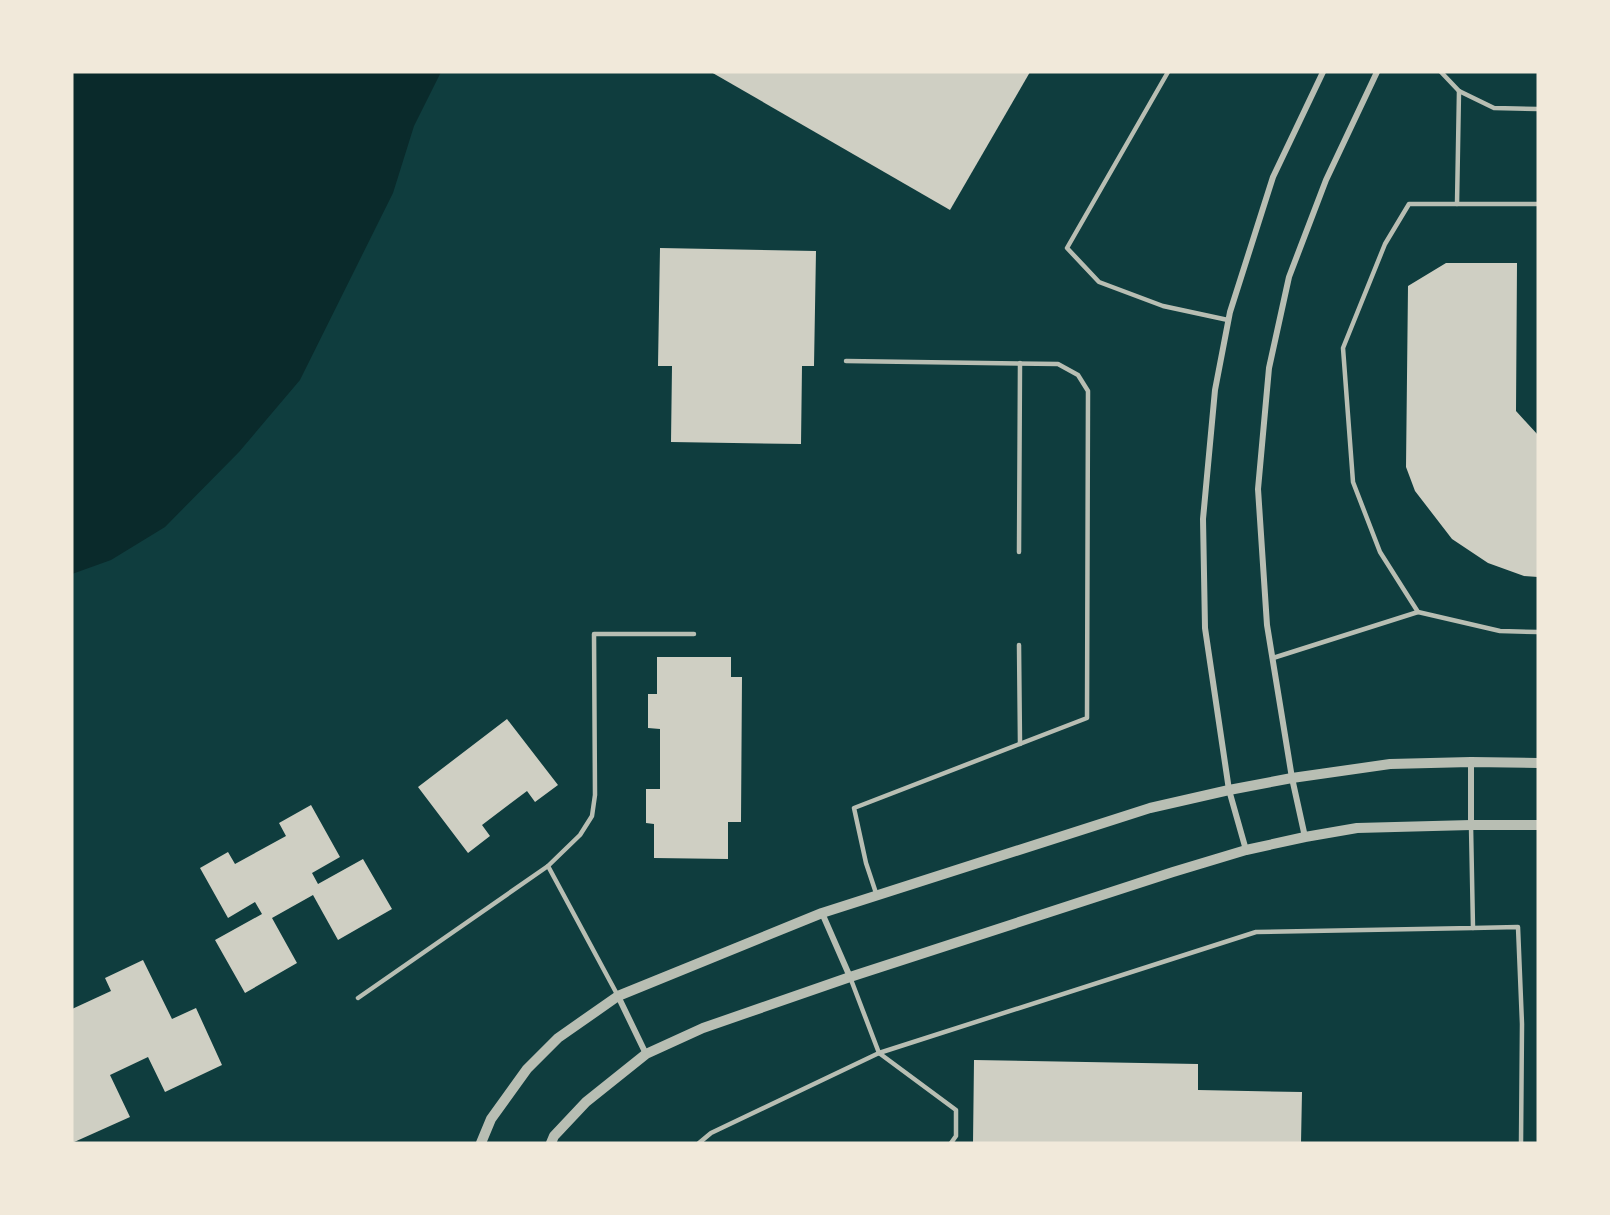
<svg xmlns="http://www.w3.org/2000/svg" width="1610" height="1215" font-family="'Alegreya Sans',sans-serif">
  <style>
    .water { fill: #0a2a2b }
    .building { fill: #cfcfc3 }
    .lines { fill: none; stroke-linecap: round; stroke-linejoin: round }
    .service { stroke: #b8beb3; stroke-width: 4.5 }
    .minor { stroke: #b8beb3; stroke-width: 6 }
    .tertiary { stroke: #b8beb3; stroke-width: 10 }
  </style>
  <rect width="100%" height="100%" fill="#0f3d3e"/>
  <!-- water -->
  <path class="water" d="M72,72H441L414,126L393,193L300,380L239,452L165,527L111,560L72,574Z"/>
  <!-- building -->
  <g class="building">
    <path d="M711,72H1030L950,210Z"/>
    <path d="M660,248L816,251L814,366H802L801,444L671,442L672,366H658Z"/>
    <path d="M1446,263H1517L1516,411L1538,435V577L1524,576L1488,563L1452,539L1415,491L1406,467L1408,286Z"/>
    <path d="M657,657H731V677H742L741,822H728V859L654,858V824L646,823V789H660V729L648,728V694H657Z"/>
    <path d="M507,719L558,785L535,802L527,791L482,825L490,836L468,853L418,787Z"/>
    <path d="M311,805L340,857L312,873L318,884L363,859L392,909L338,940L313,895L272,918L297,963L245,993L215,940L262,914L255,902L228,918L200,868L228,852L235,864L286,836L279,823Z"/>
    <path d="M143,960L172,1019L196,1008L222,1065L165,1092L148,1057L110,1075L130,1117L72,1143V1009L111,991L105,978Z"/>
    <path d="M974,1060L1198,1064V1090L1302,1092L1301,1143H973Z"/>
  </g>
  <g class="lines">
    <!-- service -->
    <g class="service">
      <path d="M1168,72L1067,248L1099,282L1163,306L1228,320"/>
      <path d="M1441,72L1459,91L1494,108L1538,109"/>
      <path d="M1457,204L1459,91"/>
      <path d="M1538,204H1409L1385,244L1343,348L1353,482L1380,552L1418,612L1500,631L1538,632"/>
      <path d="M846,361L1058,364L1078,375L1088,391L1087,718L854,808L866,863L877,896"/>
      <path d="M1019,552L1020,363"/>
      <path d="M1019,645L1020,744"/>
      <path d="M1273,658L1418,612"/>
      <path d="M548,866L580,835L592,816L595,795L594,634H694"/>
      <path d="M1473,928L1518,927L1522,1024L1521,1143"/>
      <path d="M358,998L548,866L618,996"/>
      <path d="M879,1053L1256,932L1473,928L1471,826"/>
      <path d="M879,1053L956,1110V1136L951,1143"/>
      <path d="M699,1143L711,1133L879,1053L850,977"/>
    </g>
    <!-- minor -->
    <g class="minor">
      <path d="M1471,825V762"/>
      <path d="M1305,837L1292,778L1267,625L1258,489L1269,368L1289,277L1326,180L1377,72"/>
      <path d="M1246,850L1229,790L1205,628L1203,519L1215,390L1230,312L1273,177L1323,72"/>
      <path d="M822,913L850,977"/>
      <path d="M618,996L646,1054"/>
    </g>
    <!-- tertiary -->
    <g class="tertiary">
      <path d="M481,1143L491,1119L527,1069L558,1038L618,996L822,913L1150,808L1229,790L1292,778L1390,764L1471,762L1538,763"/>
      <path d="M551,1143L554,1136L586,1102L646,1054L703,1028L850,977L1173,872L1246,850L1305,837L1357,828L1471,825H1538"/>
    </g>
  </g>
  <!-- border -->
  <rect width="1610" height="1215" fill="none" stroke="#f1e9da" stroke-width="147"/>
</svg>
